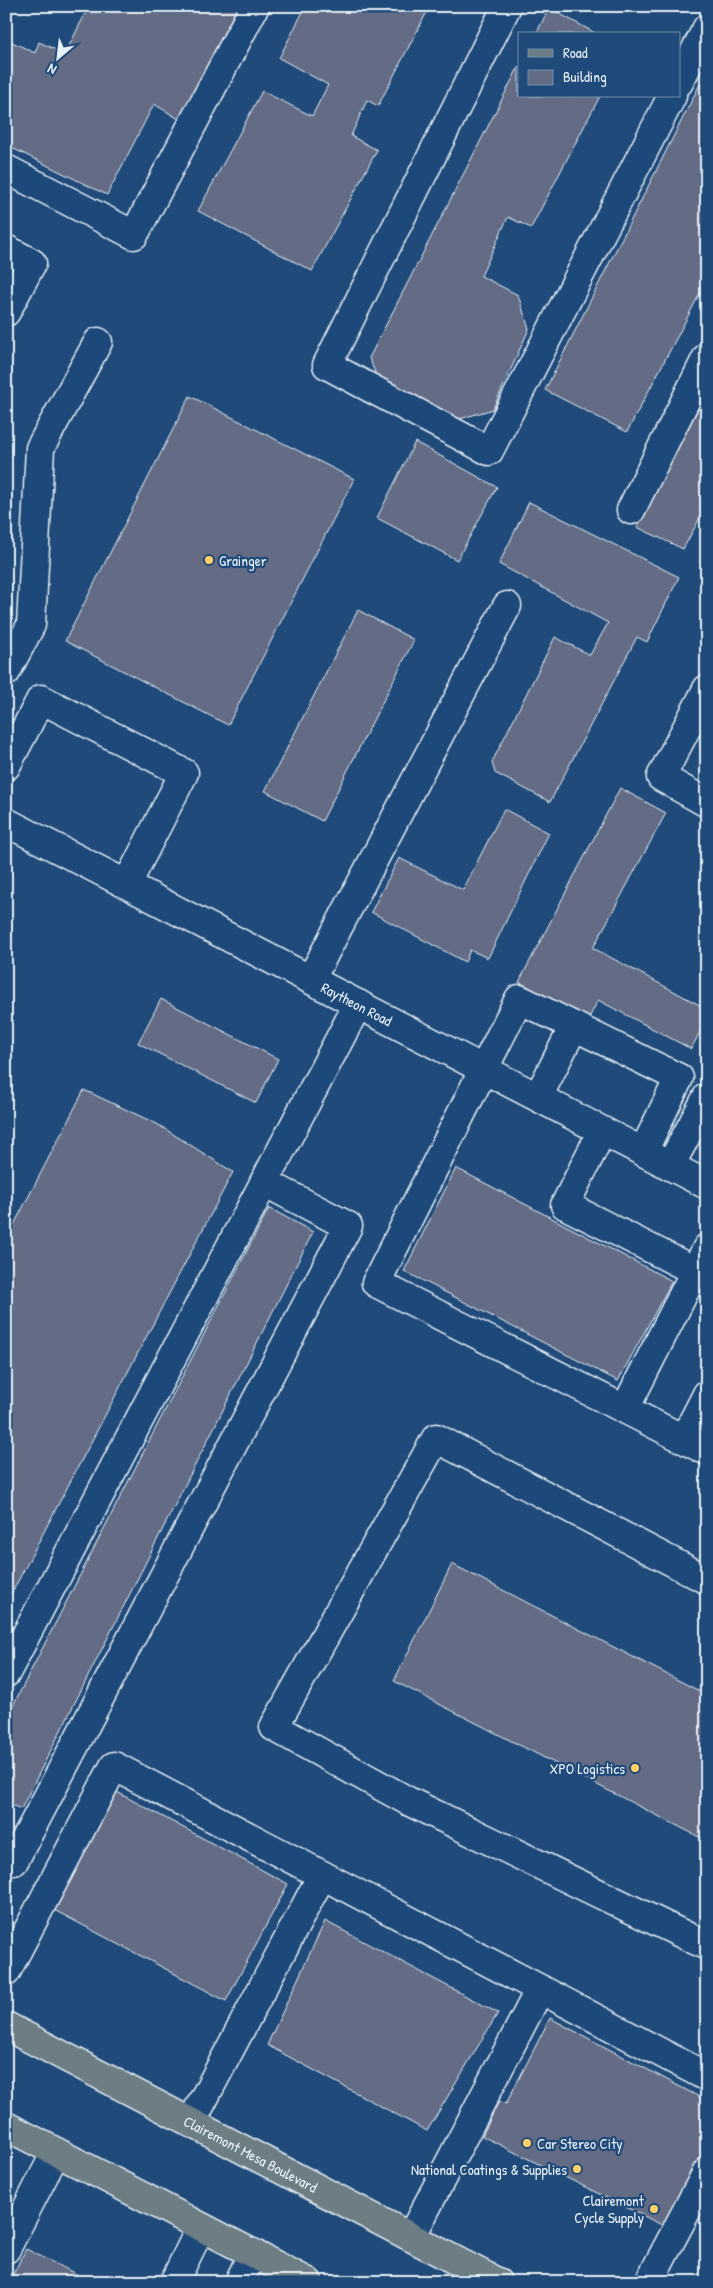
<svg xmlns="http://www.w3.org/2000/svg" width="713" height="2288" font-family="'Patrick Hand',sans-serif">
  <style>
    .building { fill: #636c84; stroke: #e8f1f8 }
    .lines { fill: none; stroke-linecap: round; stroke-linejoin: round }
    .minor-casing { stroke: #e8f1f8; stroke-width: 31 }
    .major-casing { stroke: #e8f1f8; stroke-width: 31 }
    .minor { stroke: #1f4a7a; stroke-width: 28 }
    .major { stroke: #6d7d84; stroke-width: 28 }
    .poi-dot { fill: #ffd166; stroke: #1f4a7a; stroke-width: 2 }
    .labels { text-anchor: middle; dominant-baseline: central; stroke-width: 4.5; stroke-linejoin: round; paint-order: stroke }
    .poi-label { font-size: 15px; fill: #e8f1f8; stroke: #1f4a7a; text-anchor: end }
    .street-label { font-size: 15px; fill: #e8f1f8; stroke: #1f4a7a }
  </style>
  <rect width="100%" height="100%" fill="#1f4a7a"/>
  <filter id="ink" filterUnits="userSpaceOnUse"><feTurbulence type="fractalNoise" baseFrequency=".02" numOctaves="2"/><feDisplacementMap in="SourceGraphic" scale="10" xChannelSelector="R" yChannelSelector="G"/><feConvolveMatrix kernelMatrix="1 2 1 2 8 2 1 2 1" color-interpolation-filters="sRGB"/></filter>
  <g filter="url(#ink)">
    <!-- building -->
    <g class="building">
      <path d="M89,6H238L179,119L154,104L107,195L6,145V39L35,53L39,42L65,54Z"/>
      <path d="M306,6H430L378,106L367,100L351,136L377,150L312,271L198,211L262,91L312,116L328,85L279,58Z"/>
      <path d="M549,8L597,34H536Z"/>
      <path d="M519,66V96H600L531,228L508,217L481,276L518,295L529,329L493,409L453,421L379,382L369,358Z"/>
      <path d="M700,84L707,87V280L627,432L545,390Z"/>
      <path d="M6,265L16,270L6,290Z"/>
      <path d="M190,396L354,479L228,725L65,641Z"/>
      <path d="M698,409L707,413V505L683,549L637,527Z"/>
      <path d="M415,442L497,487L457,560L377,518Z"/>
      <path d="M529,502L679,577L647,642L637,637L550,802L495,773L492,762L555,637L590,655L608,623L499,564Z"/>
      <path d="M358,610L414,640L322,821L265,791Z"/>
      <path d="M620,788L666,813L593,948L707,1009V1019L691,1049L598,1000L589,1018L519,982Z"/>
      <path d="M504,809L549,833L488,958L470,950L465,962L371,912L399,858L463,890Z"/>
      <path d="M161,999L278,1059L256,1103L138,1043Z"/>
      <path d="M84,1090L157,1124L233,1172L6,1604V1240Z"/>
      <path d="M456,1168L672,1281L618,1381L404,1271Z"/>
      <path d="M269,1208L313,1232L21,1809L6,1803V1719Z"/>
      <path d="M452,1564L707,1695V1841L394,1681Z"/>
      <path d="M115,1791L288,1884L226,2001L54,1910Z"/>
      <path d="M325,1921L498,2013L427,2131L267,2045Z"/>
      <path d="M550,2018L707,2101V2147L664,2226L482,2136L499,2101L506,2104Z"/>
      <path d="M26,2249L80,2276L89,2282H9Z"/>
    </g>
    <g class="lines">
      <!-- minor casing -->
      <g class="minor-casing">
        <g id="minor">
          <path d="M507,6L327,365L489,451L672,96"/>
          <path d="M679,82L707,28"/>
          <path d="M6,169L134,235L255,6"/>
          <path d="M6,249L32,263L6,312"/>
          <path d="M631,510L707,357"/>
          <path d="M6,672L31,625L40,448L98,342"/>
          <path d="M707,689L661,777L707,803"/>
          <path d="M6,766L41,699L184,773L127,884"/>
          <path id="s1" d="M6,822L707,1185"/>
          <path d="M311,979L507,606"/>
          <path d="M538,1097L574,1026"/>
          <path d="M602,1131L565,1205L695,1271L707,1248"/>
          <path d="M643,1152L679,1078L519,999L376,1283L707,1451"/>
          <path d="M670,1166L707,1097"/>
          <path d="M625,1409L695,1271"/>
          <path d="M684,1439L707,1394"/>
          <path d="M707,1580L436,1438L274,1727L408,1801L707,1946"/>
          <path d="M6,1673L358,1004"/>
          <path d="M6,1857L14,1861L348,1226L264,1182"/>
          <path d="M6,1972L114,1766L540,1989"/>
          <path d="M191,2123L322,1875"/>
          <path d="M411,2237L540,1989L707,2077"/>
          <path d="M6,2249L56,2152"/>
          <path d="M174,2282L201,2227"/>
          <path d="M239,2282L253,2253"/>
          <path d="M649,2282L707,2172"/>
        </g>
      </g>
      <!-- major casing -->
      <g class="major-casing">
        <g id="major">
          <path id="s2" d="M6,2026L497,2282"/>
          <path d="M6,2126L308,2282"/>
        </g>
      </g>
      <!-- minor -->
      <use href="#minor" class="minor"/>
      <!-- major -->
      <use href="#major" class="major"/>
    </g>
  </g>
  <!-- markers -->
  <g class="poi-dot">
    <circle cx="209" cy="560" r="5"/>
    <circle cx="635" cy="1768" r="5"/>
    <circle cx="527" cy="2143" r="5"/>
    <circle cx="577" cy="2169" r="5"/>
    <circle cx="654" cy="2209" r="5"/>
  </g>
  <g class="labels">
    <!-- poi labels -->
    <g class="poi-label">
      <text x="219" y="560" text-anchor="start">Grainger</text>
      <text x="625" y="1768">XPO Logistics</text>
      <text x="537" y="2143" text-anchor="start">Car Stereo City</text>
      <text x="567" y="2169">National Coatings &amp; Supplies</text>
      <text x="644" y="2200">Clairemont<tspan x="644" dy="17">Cycle Supply</tspan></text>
    </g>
    <!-- street labels -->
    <g class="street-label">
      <text stroke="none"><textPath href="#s1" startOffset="395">Raytheon Road</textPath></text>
      <text stroke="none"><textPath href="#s2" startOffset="276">Clairemont Mesa Boulevard</textPath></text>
    </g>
  </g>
  <!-- margin -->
  <rect width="713" height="2288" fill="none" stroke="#1f4a7a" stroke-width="25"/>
  <rect x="12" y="12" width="688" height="2263" fill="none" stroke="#e8f1f8" stroke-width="2" filter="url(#ink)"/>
  <!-- legend -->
  <rect x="518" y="32" width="162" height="65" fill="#1f4a7a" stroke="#6f8dac"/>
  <rect x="528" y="49" width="25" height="8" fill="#6d7d84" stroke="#6f8dac"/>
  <text x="563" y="58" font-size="15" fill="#e8f1f8">Road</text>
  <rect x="528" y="70" width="25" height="15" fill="#636c84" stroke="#6f8dac"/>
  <text x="563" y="82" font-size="15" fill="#e8f1f8">Building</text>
  <!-- north arrow -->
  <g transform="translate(58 58) rotate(208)" stroke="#1f4a7a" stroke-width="4" paint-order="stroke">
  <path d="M0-4L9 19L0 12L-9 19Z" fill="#e8f1f8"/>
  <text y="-8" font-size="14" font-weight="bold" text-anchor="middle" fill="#e8f1f8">N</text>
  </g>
</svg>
